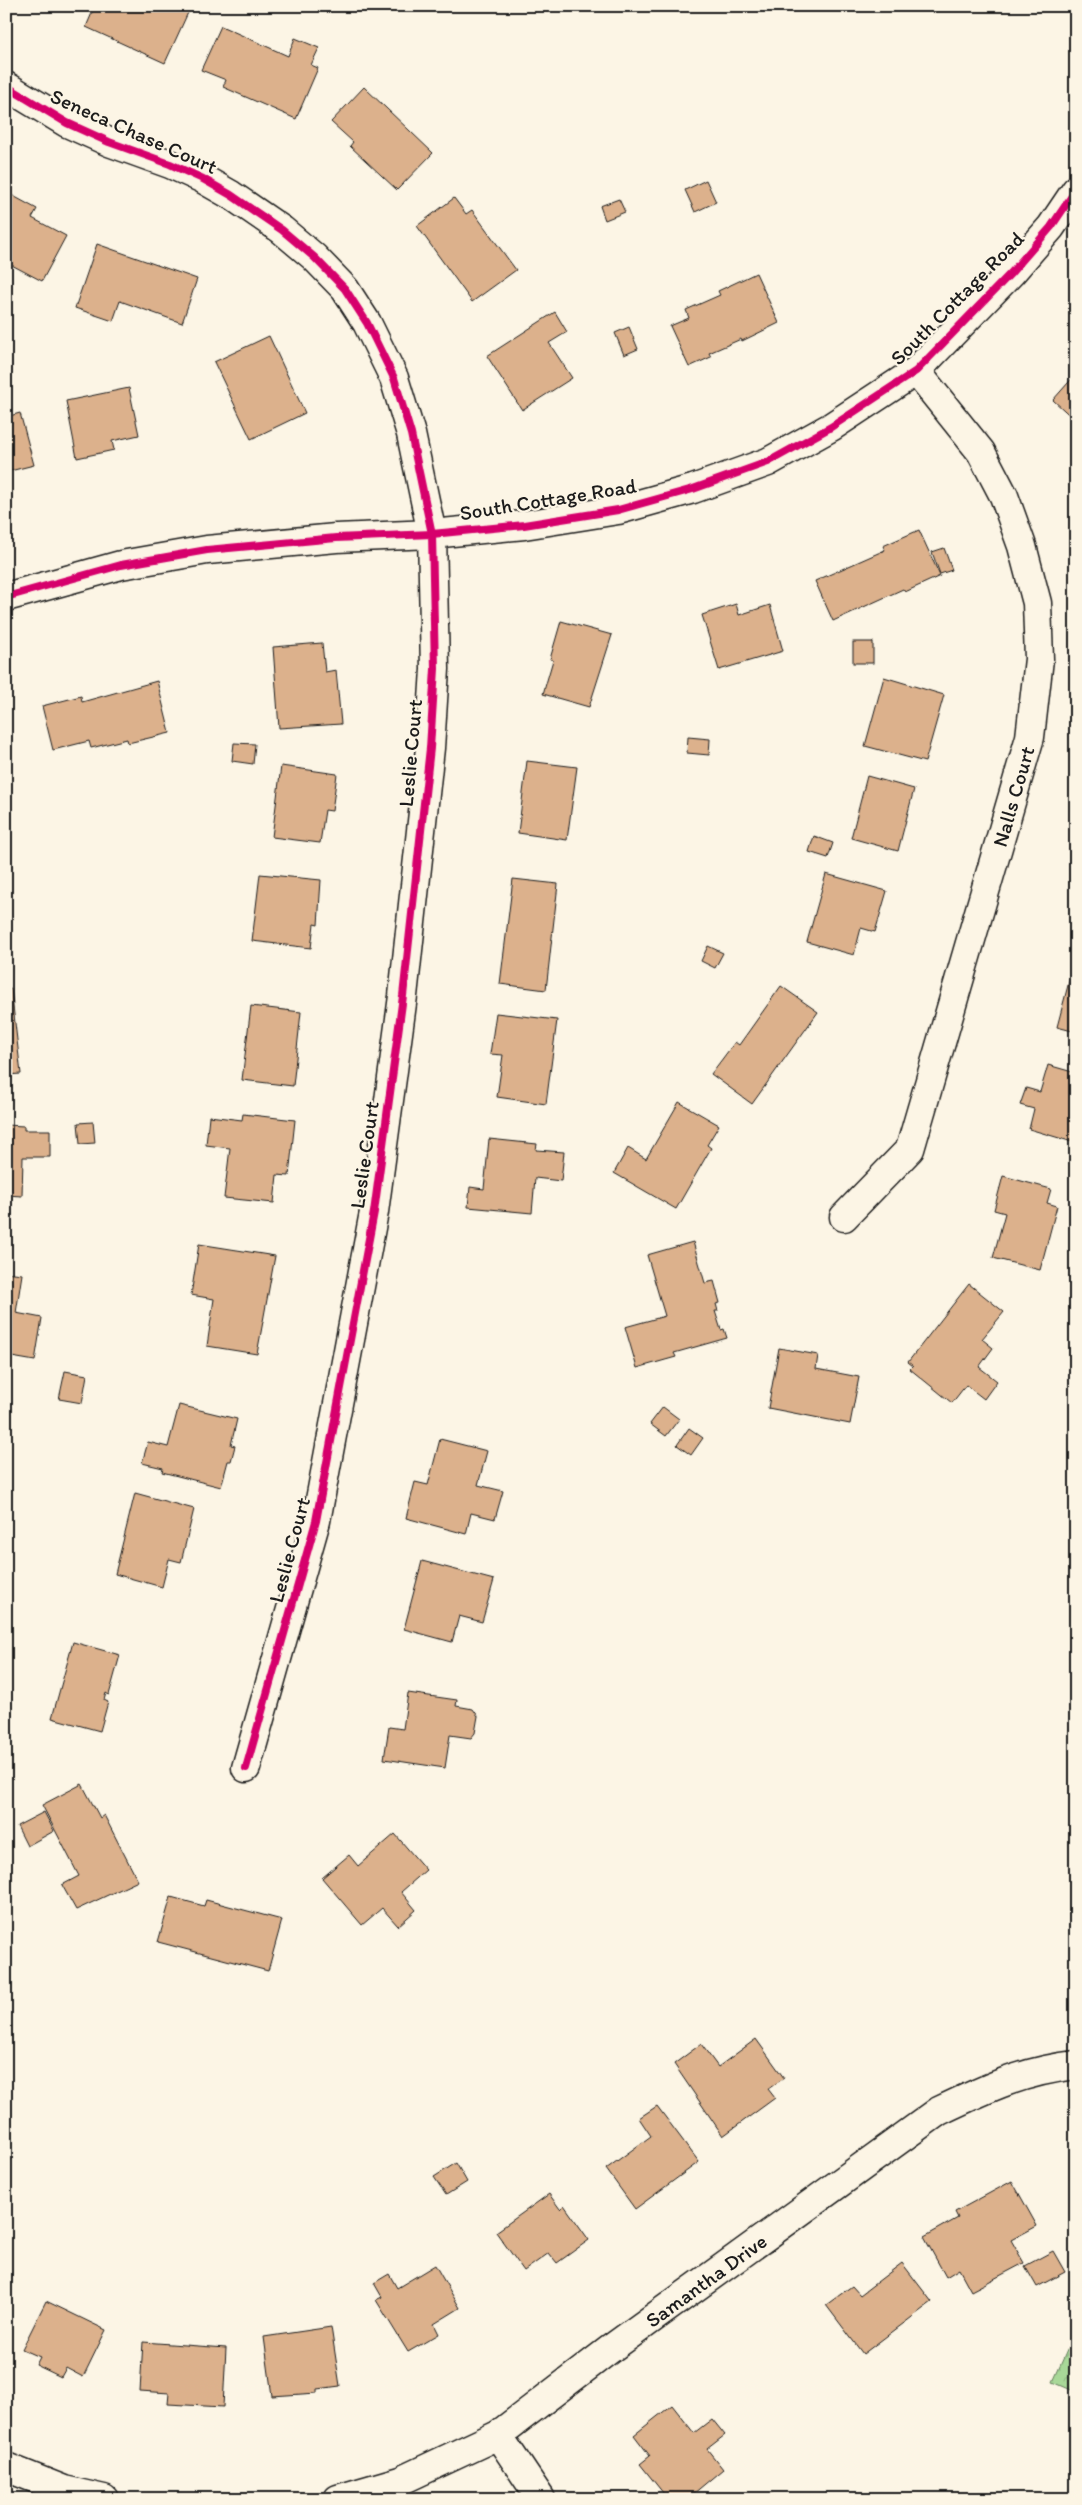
<svg xmlns="http://www.w3.org/2000/svg" width="1082" height="2505" font-family="Itim,sans-serif">
  <style>
    .park { fill: url(#park-crowns); stroke: #627a5a }
    .building { fill: #dcb18c; stroke: #1c1c1c }
    .lines { fill: none; stroke-linecap: round; stroke-linejoin: round }
    .minor-casing { stroke: #1c1c1c; stroke-width: 31 }
    .minor { stroke: #fcf5e5; stroke-width: 28 }
    .cycleway-casing { stroke: #fcf5e5; stroke-width: 11 }
    .cycleway { stroke: #d6006c; stroke-width: 8 }
    .labels { text-anchor: middle; dominant-baseline: central; stroke-width: 4.5; stroke-linejoin: round; paint-order: stroke }
    .street-label { font-size: 21px; fill: #1c1c1c; stroke: #fcf5e5 }
  </style>
  <defs>
    <pattern id="park-crowns" width="20" height="18" patternUnits="userSpaceOnUse" patternTransform="scale(1.25)"><rect width="20" height="18" fill="#a8d898"/><path d="M2 6a3 3 0 1 1 6 0M12 15a3 3 0 1 1 6 0" fill="none" stroke="#90b982"/></pattern>
  </defs>
  <rect width="100%" height="100%" fill="#fcf5e5"/>
  <filter id="ink" filterUnits="userSpaceOnUse"><feTurbulence type="fractalNoise" baseFrequency=".02" numOctaves="2"/><feDisplacementMap in="SourceGraphic" scale="10" xChannelSelector="R" yChannelSelector="G"/><feConvolveMatrix kernelMatrix="1 2 1 2 8 2 1 2 1" color-interpolation-filters="sRGB"/></filter>
  <g filter="url(#ink)">
    <!-- park -->
    <path class="park" d="M1072,2339L1076,2341V2392L1053,2382Z"/>
    <!-- building -->
    <g class="building">
      <path d="M95,6H191L165,63L86,27Z"/>
      <path d="M221,26L288,56L295,38L319,48L311,65L318,68L296,119L223,87L226,80L201,70Z"/>
      <path d="M364,87L433,153L397,190L350,146L353,142L331,122Z"/>
      <path d="M706,180L716,202L695,212L685,190Z"/>
      <path d="M6,192L37,209L32,218L66,236L42,281L6,262Z"/>
      <path d="M454,198L466,214L472,210L516,270L472,302L417,226Z"/>
      <path d="M619,199L625,212L605,220L600,206Z"/>
      <path d="M97,244L197,279L182,323L120,301L113,321L75,308Z"/>
      <path d="M756,273L779,323L742,341L741,339L709,353L711,357L689,367L670,326L689,318L686,310L720,295L718,291Z"/>
      <path d="M555,312L567,332L549,343L572,378L522,410L487,356Z"/>
      <path d="M629,327L638,349L624,355L615,333Z"/>
      <path d="M269,336L305,413L251,439L214,362Z"/>
      <path d="M1076,374V421L1053,400Z"/>
      <path d="M129,388L139,435L112,441L114,450L77,458L66,401Z"/>
      <path d="M20,413L34,465L6,472V417Z"/>
      <path d="M919,530L940,576L905,592L903,589L833,621L815,581L885,550L883,546Z"/>
      <path d="M944,548L952,570L940,574L932,552Z"/>
      <path d="M736,604L739,615L770,605L783,651L719,670L702,615Z"/>
      <path d="M561,621L612,635L589,707L543,694L553,660L550,659Z"/>
      <rect x="853" y="642" width="20" height="21"/>
      <path d="M322,643L325,672L336,670L341,724L279,728L273,647Z"/>
      <path d="M884,677L944,695L925,762L865,746Z"/>
      <path d="M157,681L170,733L128,743L127,739L91,748L89,741L53,750L42,706L81,696L82,702Z"/>
      <path d="M688,737L710,739L709,755L687,753Z"/>
      <path d="M234,743L255,744L253,764L232,761Z"/>
      <path d="M527,761L577,767L567,840L518,833Z"/>
      <path d="M281,766L337,774L332,811L325,810L320,843L272,837Z"/>
      <path d="M867,776L914,789L898,851L851,838Z"/>
      <path d="M814,836L833,843L828,858L809,852Z"/>
      <path d="M6,848L12,868L6,870Z"/>
      <path d="M260,874L321,880L318,925L314,924L311,948L252,941Z"/>
      <path d="M826,874L887,891L875,932L861,928L854,955L807,942Z"/>
      <path d="M513,879L558,884L546,990L500,984Z"/>
      <path d="M708,946L723,953L715,968L701,961Z"/>
      <path d="M1076,955V1032L1057,1027Z"/>
      <path d="M781,986L818,1012L752,1104L711,1074L735,1042L739,1045Z"/>
      <path d="M11,989L21,1074L6,1075V990Z"/>
      <path d="M251,1006L301,1012L293,1086L242,1080Z"/>
      <path d="M496,1013L557,1020L546,1104L497,1097L503,1055L490,1054Z"/>
      <path d="M1048,1065L1076,1073V1143L1029,1129L1034,1109L1020,1105L1026,1088L1040,1092Z"/>
      <path d="M679,1102L719,1125L707,1145L711,1148L676,1209L614,1173L628,1148L646,1159Z"/>
      <path d="M243,1114L295,1120L289,1176L277,1175L274,1203L224,1198L230,1148L206,1145L209,1116L242,1120Z"/>
      <path d="M93,1122L95,1143L80,1144L78,1123Z"/>
      <path d="M6,1125L24,1126V1130H50V1157H23L22,1196L6,1195Z"/>
      <path d="M489,1139L537,1144L536,1150L564,1152L561,1181L535,1178L532,1213L468,1207L470,1187L484,1189Z"/>
      <path d="M1003,1176L1051,1189L1047,1203L1057,1206L1040,1270L993,1258L1005,1213L994,1210Z"/>
      <path d="M693,1242L705,1283L714,1281L720,1303L716,1304L718,1311H715L721,1330L724,1329L727,1338L674,1353L676,1357L637,1368L625,1327L665,1316L647,1255Z"/>
      <path d="M199,1244L275,1256L257,1354L207,1346L214,1299L191,1295Z"/>
      <path d="M6,1272L22,1274L16,1313L42,1318L35,1361L6,1356Z"/>
      <path d="M969,1284L1004,1312L982,1339L993,1348L979,1367L997,1381L984,1399L966,1385L952,1403L910,1369L913,1366L908,1362Z"/>
      <path d="M779,1348L818,1355L816,1369L859,1377L850,1424L768,1408Z"/>
      <path d="M65,1371L87,1375L82,1403L59,1399Z"/>
      <path d="M179,1405L237,1419L231,1445L235,1446L231,1461H228L221,1487L162,1472L163,1468L142,1463L148,1442L168,1447Z"/>
      <path d="M663,1407L679,1419L666,1436L650,1424Z"/>
      <path d="M689,1428L703,1438L691,1455L677,1445Z"/>
      <path d="M440,1439L487,1451L478,1485L503,1491L495,1519L471,1513L466,1534L406,1518L415,1482L428,1485Z"/>
      <path d="M135,1493L194,1509L181,1562L169,1559L162,1587L115,1574Z"/>
      <path d="M422,1561L494,1580L482,1622L459,1616L452,1642L404,1629Z"/>
      <path d="M73,1642L120,1655L109,1695L106,1693L104,1700L108,1702L100,1731L52,1718Z"/>
      <path d="M408,1693L457,1700L456,1706L473,1709L478,1716L475,1733L471,1738L450,1735L445,1768L384,1759L389,1727L403,1729Z"/>
      <path d="M82,1784L100,1818L104,1815L138,1881L76,1910L62,1885L79,1876L42,1805Z"/>
      <path d="M44,1812L54,1831L27,1846L17,1826Z"/>
      <path d="M395,1834L426,1870L401,1892L416,1910L398,1926L382,1908L362,1925L322,1878L349,1855L358,1866Z"/>
      <path d="M171,1897L204,1906L206,1900L282,1920L268,1971L158,1942Z"/>
      <path d="M756,2039L784,2078L768,2089L775,2098L723,2136L674,2064L701,2044L718,2067Z"/>
      <path d="M657,2106L699,2162L635,2209L606,2169L651,2136L639,2118Z"/>
      <path d="M456,2163L467,2182L446,2195L434,2177Z"/>
      <path d="M1012,2181L1037,2226L1011,2240L1024,2263L971,2291L959,2269L946,2277L924,2237L958,2218L955,2212Z"/>
      <path d="M549,2194L560,2209L564,2205L589,2240L557,2263L549,2253L524,2271L496,2232Z"/>
      <path d="M1053,2251L1065,2272L1037,2287L1025,2266Z"/>
      <path d="M902,2263L932,2302L863,2354L826,2305L852,2286L860,2295Z"/>
      <path d="M435,2265L460,2308L434,2324L439,2334L408,2352L376,2300L382,2297L374,2283L389,2274L397,2288Z"/>
      <path d="M46,2301L106,2330L83,2377L66,2368L61,2377L36,2365L40,2357L22,2349Z"/>
      <path d="M331,2327L340,2386L317,2389V2393L272,2396L264,2337Z"/>
      <path d="M143,2342L226,2348L223,2407L168,2404L169,2393L140,2391Z"/>
      <path d="M672,2405L694,2433L712,2419L725,2435L707,2449L723,2469L687,2499H668L640,2464L650,2456L634,2435Z"/>
      <path d="M771,2494L778,2499H767Z"/>
    </g>
    <g class="lines">
      <!-- minor casing -->
      <g class="minor-casing">
        <g id="minor">
          <path d="M6,86L67,123L109,142L170,164L203,179L231,195L282,230L314,257L345,289L367,323L394,378L411,434L432,534L435,669L430,748L403,996L374,1212L316,1521L246,1768"/>
          <path d="M6,597L121,565L207,550L336,538L432,534L524,525L618,510L693,489L768,462L831,427L916,371L1011,273L1051,227L1076,190"/>
          <path id="s1" d="M844,1217L910,1149L1030,737L1039,659L1037,603L1022,546L1004,496L981,452L916,371"/>
          <path d="M498,2435L541,2499"/>
          <path d="M6,2467L64,2490L104,2499"/>
          <path id="s2" d="M338,2499L400,2481L498,2435L609,2350L939,2111C987,2088 1023,2071 1076,2065"/>
        </g>
      </g>
      <!-- minor -->
      <use href="#minor" class="minor"/>
      <!-- cycleway casing -->
      <g class="cycleway-casing">
        <g id="cycleway">
          <path d="M6,86L67,123L109,142L170,164L203,179L231,195L282,230L314,257L345,289L367,323L394,378L411,434L432,534L435,669L430,748L403,996L374,1212L316,1521L246,1768"/>
          <path d="M6,597L121,565L207,550L336,538L432,534L524,525L618,510L693,489L768,462L831,427L916,371L1011,273L1051,227L1076,190"/>
        </g>
      </g>
      <!-- cycleway -->
      <use href="#cycleway" class="cycleway"/>
    </g>
  </g>
  <g class="labels">
    <!-- street labels -->
    <g class="street-label">
      <text transform="translate(134 131) rotate(24)">Seneca Chase Court</text>
      <text transform="translate(957 298) rotate(-45)">South Cottage Road</text>
      <text transform="translate(548 499) rotate(-9)">South Cottage Road</text>
      <text transform="translate(410 753) rotate(-85)">Leslie Court</text>
      <text stroke="none"><textPath href="#s1" startOffset="462">Nalls Court</textPath></text>
      <text transform="translate(364 1155) rotate(-82)">Leslie Court</text>
      <text transform="translate(289 1550) rotate(-75)">Leslie Court</text>
      <text stroke="none"><textPath href="#s2" startOffset="432">Samantha Drive</textPath></text>
    </g>
  </g>
  <!-- margin -->
  <rect width="1082" height="2505" fill="none" stroke="#fcf5e5" stroke-width="25"/>
  <rect x="12" y="12" width="1057" height="2480" fill="none" stroke="#1c1c1c" stroke-width="2" filter="url(#ink)"/>
</svg>
